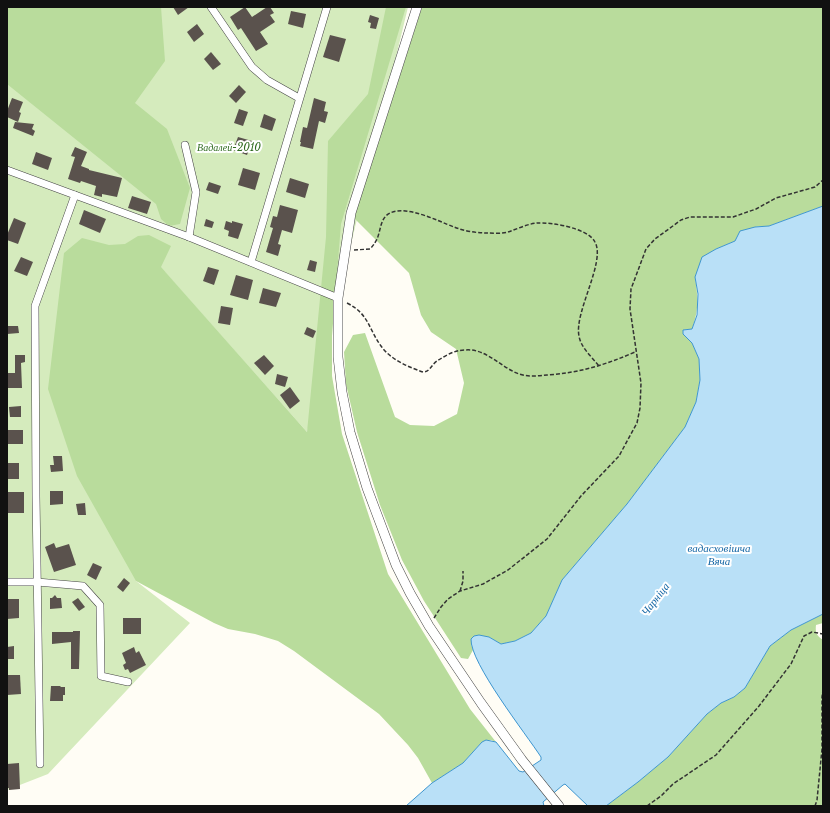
<svg xmlns="http://www.w3.org/2000/svg" width="830" height="813" font-family="'Libre Baskerville',serif">
  <style>
    .green { fill: #d5ebbd }
    .forest { fill: #b9dc9c }
    .water { fill: #b9e0f7; stroke: #3f96cf }
    .building { fill: #5a524d }
    .lines { fill: none; stroke-linecap: round; stroke-linejoin: round }
    .minor-casing { stroke: #444; stroke-width: 8 }
    .tertiary-casing { stroke: #444; stroke-width: 10 }
    .path { stroke: #333; stroke-width: 1.5; stroke-dasharray: 4 2; stroke-linecap: butt }
    .minor { stroke: #fff; stroke-width: 7 }
    .tertiary { stroke: #fff; stroke-width: 9 }
    .labels { text-anchor: middle; dominant-baseline: central; stroke-width: 4; stroke-linejoin: round; paint-order: stroke }
    .park-label { font-size: 10px; font-style: italic; fill: #2f6b1f; stroke: #fff }
    .water-label { font-size: 11px; font-style: italic; fill: #1768a6; stroke: #fff }
  </style>
  <rect width="100%" height="100%" fill="#fffdf5"/>
  <!-- green -->
  <path class="green" d="M7,7H408L338,298L307,432L165,272L136,581L190,623L48,774L7,790Z"/>
  <!-- forest -->
  <g class="forest">
    <path d="M7,7H161L165,61L135,103L167,129L190,188L180,224L169,226L161,219L156,204L7,84Z"/>
    <path d="M386,7H406L341,224L332,336V376L342,434L388,574L470,709L496,742L491,740L482,742L463,763L432,783L418,758L408,745L379,714L294,651L278,641L255,634L228,629L214,623L136,581L77,476L48,389L64,253L82,238L109,245L125,244L138,236L149,235L171,246L161,267L307,432L326,237L328,141L368,94Z"/>
    <path d="M422,7H823V206L769,226L755,227L735,241L716,249L695,277C698,297 699,310 692,329L684,330L683,334L692,343L699,359L700,380L696,402L685,427L627,504L562,580L546,616L531,633L515,641L501,644L489,637L471,644L473,650L468,659L461,658L424,601L402,560L380,505L357,432L346,384L344,352L353,335L365,333L395,417L410,425L434,426L457,414L464,383L456,349L431,332L421,315L409,273L354,218Z"/>
    <path d="M823,614V623L816,625C815,633 817,636 823,640V806H606L638,782L668,757L707,714L721,703L734,697L745,688L770,646L791,630Z"/>
  </g>
  <!-- water -->
  <path class="water" d="M823,206V614L791,630L770,646L745,688L734,697L721,703L707,714L668,757L638,782L606,806H588L565,784L563,785L543,802L544,806H406L432,783L463,763L482,742L486,740L496,742L519,771L523,772L541,760V757C526,734 470,663 471,639L474,636L479,635L489,637L501,644L515,641L531,633L546,616L562,580L627,504L685,427L696,402L700,380L699,359L692,343L683,334V330L692,329L697,315L698,294L695,277L702,257L716,249L735,241L740,231L755,227L769,226Z"/>
  <!-- building -->
  <g class="building">
    <path d="M173,7H189L178,15Z"/>
    <path d="M245,7L252,17L267,7H270L274,13L270,15L275,22L260,32L268,44L256,51L241,28L238,30L230,17Z"/>
    <path d="M291,11L306,14L303,28L288,24Z"/>
    <path d="M370,15L379,18L376,29L370,28L371,23L368,22Z"/>
    <path d="M197,24L204,34L194,42L187,32Z"/>
    <path d="M330,35L346,39L339,62L323,57Z"/>
    <path d="M211,52L221,64L213,70L204,59Z"/>
    <path d="M239,85L246,92L236,103L229,96Z"/>
    <path d="M12,98L23,102L19,112L21,113L18,122L7,117V111Z"/>
    <path d="M314,98L326,102L324,111L328,112L325,123L319,121L313,149L300,146L301,142H300L303,127L307,128Z"/>
    <path d="M239,109L248,112L243,126L234,123Z"/>
    <path d="M264,114L276,119L272,131L260,127Z"/>
    <path d="M15,122L34,124L32,129L35,131L33,136L13,128Z"/>
    <path d="M238,137L252,141L247,155L233,150Z"/>
    <path d="M75,147L87,152L81,166L89,169V170L122,178L117,197L102,194V197L94,195L96,186L81,181L80,183L68,179L75,157L71,156Z"/>
    <path d="M36,152L52,158L48,170L32,164Z"/>
    <path d="M243,168L260,173L255,190L238,185Z"/>
    <path d="M290,178L309,184L305,198L286,192Z"/>
    <path d="M209,182L221,186L218,194L206,190Z"/>
    <path d="M132,196L151,202L147,214L128,208Z"/>
    <path d="M280,205L298,210L292,233L282,230L278,244L281,245L278,256L266,252L273,228L270,227L273,216L277,217Z"/>
    <path d="M84,210L106,219L100,233L79,224Z"/>
    <path d="M14,218L26,223L18,244L7,240V235Z"/>
    <path d="M206,219L214,222L212,228L204,226Z"/>
    <path d="M226,221L232,223V221L243,224L238,239L228,236L229,231L224,229Z"/>
    <path d="M21,257L33,262L27,276L14,271Z"/>
    <path d="M310,260L317,262L315,272L307,270Z"/>
    <path d="M208,267L219,270L214,285L203,281Z"/>
    <path d="M236,275L253,280L248,300L230,295Z"/>
    <path d="M263,288L281,293L276,307L259,303Z"/>
    <path d="M221,306L233,308L230,325L218,323Z"/>
    <path d="M7,326H18L19,333L7,334Z"/>
    <path d="M307,327L316,331L313,338L304,334Z"/>
    <path d="M15,355H25V362L21,363L22,388H8V373H15Z"/>
    <path d="M264,355L274,366L265,375L254,363Z"/>
    <path d="M277,374L288,377L285,387L275,384Z"/>
    <path d="M290,387L300,401L290,409L280,395Z"/>
    <path d="M21,406V417H10L9,407Z"/>
    <path d="M7,430H23V444H8Z"/>
    <path d="M53,456H62L63,471L51,472L50,465H54Z"/>
    <rect x="7" y="463" width="12" height="16"/>
    <path d="M50,491H63V504L50,505Z"/>
    <rect x="7" y="492" width="17" height="21"/>
    <path d="M85,503L86,515H78L76,504Z"/>
    <path d="M54,543L56,548L69,544L76,565L54,572L45,547Z"/>
    <path d="M93,563L102,567L96,580L87,575Z"/>
    <path d="M124,578L130,583L123,592L117,587Z"/>
    <path d="M55,595L57,598H61L62,608L50,609V598H52Z"/>
    <path d="M78,598L85,607L79,611L72,602Z"/>
    <path d="M7,599H19V618L7,619Z"/>
    <rect x="123" y="618" width="18" height="16"/>
    <path d="M73,631H80L79,669H71V642L52,644V632H73Z"/>
    <path d="M14,646V659H7V647Z"/>
    <path d="M134,647L136,653L139,651L146,665L130,673L128,669L125,670L123,665L126,663L122,653Z"/>
    <path d="M7,675H20L21,694L7,695Z"/>
    <path d="M51,686H60L61,687H65V695H63V701H50Z"/>
    <path d="M19,763L20,789L9,790V788H7V764Z"/>
  </g>
  <g class="lines">
    <!-- minor casing -->
    <g class="minor-casing">
      <g id="minor">
        <path d="M211,7L252,67L267,80L299,98"/>
        <path d="M185,145L196,192L189,237"/>
        <path d="M7,170L189,237L338,298"/>
        <path d="M251,262L327,7"/>
        <path d="M7,582H37L83,586L100,605L101,676L128,682"/>
        <path d="M40,764L36,496L35,306L75,195"/>
      </g>
    </g>
    <!-- tertiary casing -->
    <g class="tertiary-casing">
      <path id="tertiary" d="M417,7L351,213L338,298V357L342,392L350,432L367,488L396,565L410,593L429,626L481,703L522,760L559,806"/>
    </g>
    <!-- path -->
    <g class="path">
      <path d="M354,250L370,249C373,246 375,243 377,239C381,230 380,218 390,213C407,205 438,221 454,227C464,231 476,233 487,233C493,233 501,234 508,232C517,229 527,224 537,223C551,222 588,228 595,242C606,262 574,312 579,336C581,348 592,357 599,366"/>
      <path d="M347,303C369,314 368,328 381,346C390,359 408,367 423,372C430,372 431,365 437,361C445,356 454,350 465,350C486,348 500,367 519,374C528,377 538,376 547,375C579,373 605,365 635,352"/>
      <path d="M460,591L463,581V571"/>
      <path d="M434,618L441,607L448,599L460,591L483,584L508,570L547,539L581,496L619,456L637,423L640,408L641,383L630,309L631,289L646,249L655,239L681,220L690,217H733L756,209L776,198L815,187L823,180"/>
      <path d="M647,806L661,796L673,784L716,755L759,706L791,664L804,636L812,632L823,634"/>
      <path d="M815,806L817,800L822,749V697L823,690"/>
    </g>
    <!-- minor -->
    <use href="#minor" class="minor"/>
    <!-- tertiary -->
    <use href="#tertiary" class="tertiary"/>
  </g>
  <g class="labels">
    <!-- park labels -->
    <g class="park-label">
      <text x="229" y="147">Вадалей-2010</text>
    </g>
    <!-- water labels -->
    <g class="water-label">
      <text x="719" y="548">вадасховішча<tspan x="719" dy="13">Вяча</tspan></text>
      <text transform="translate(655 599) rotate(-52)">Чарніца</text>
    </g>
  </g>
  <!-- border -->
  <rect width="830" height="813" fill="none" stroke="#111111" stroke-width="16"/>
</svg>
